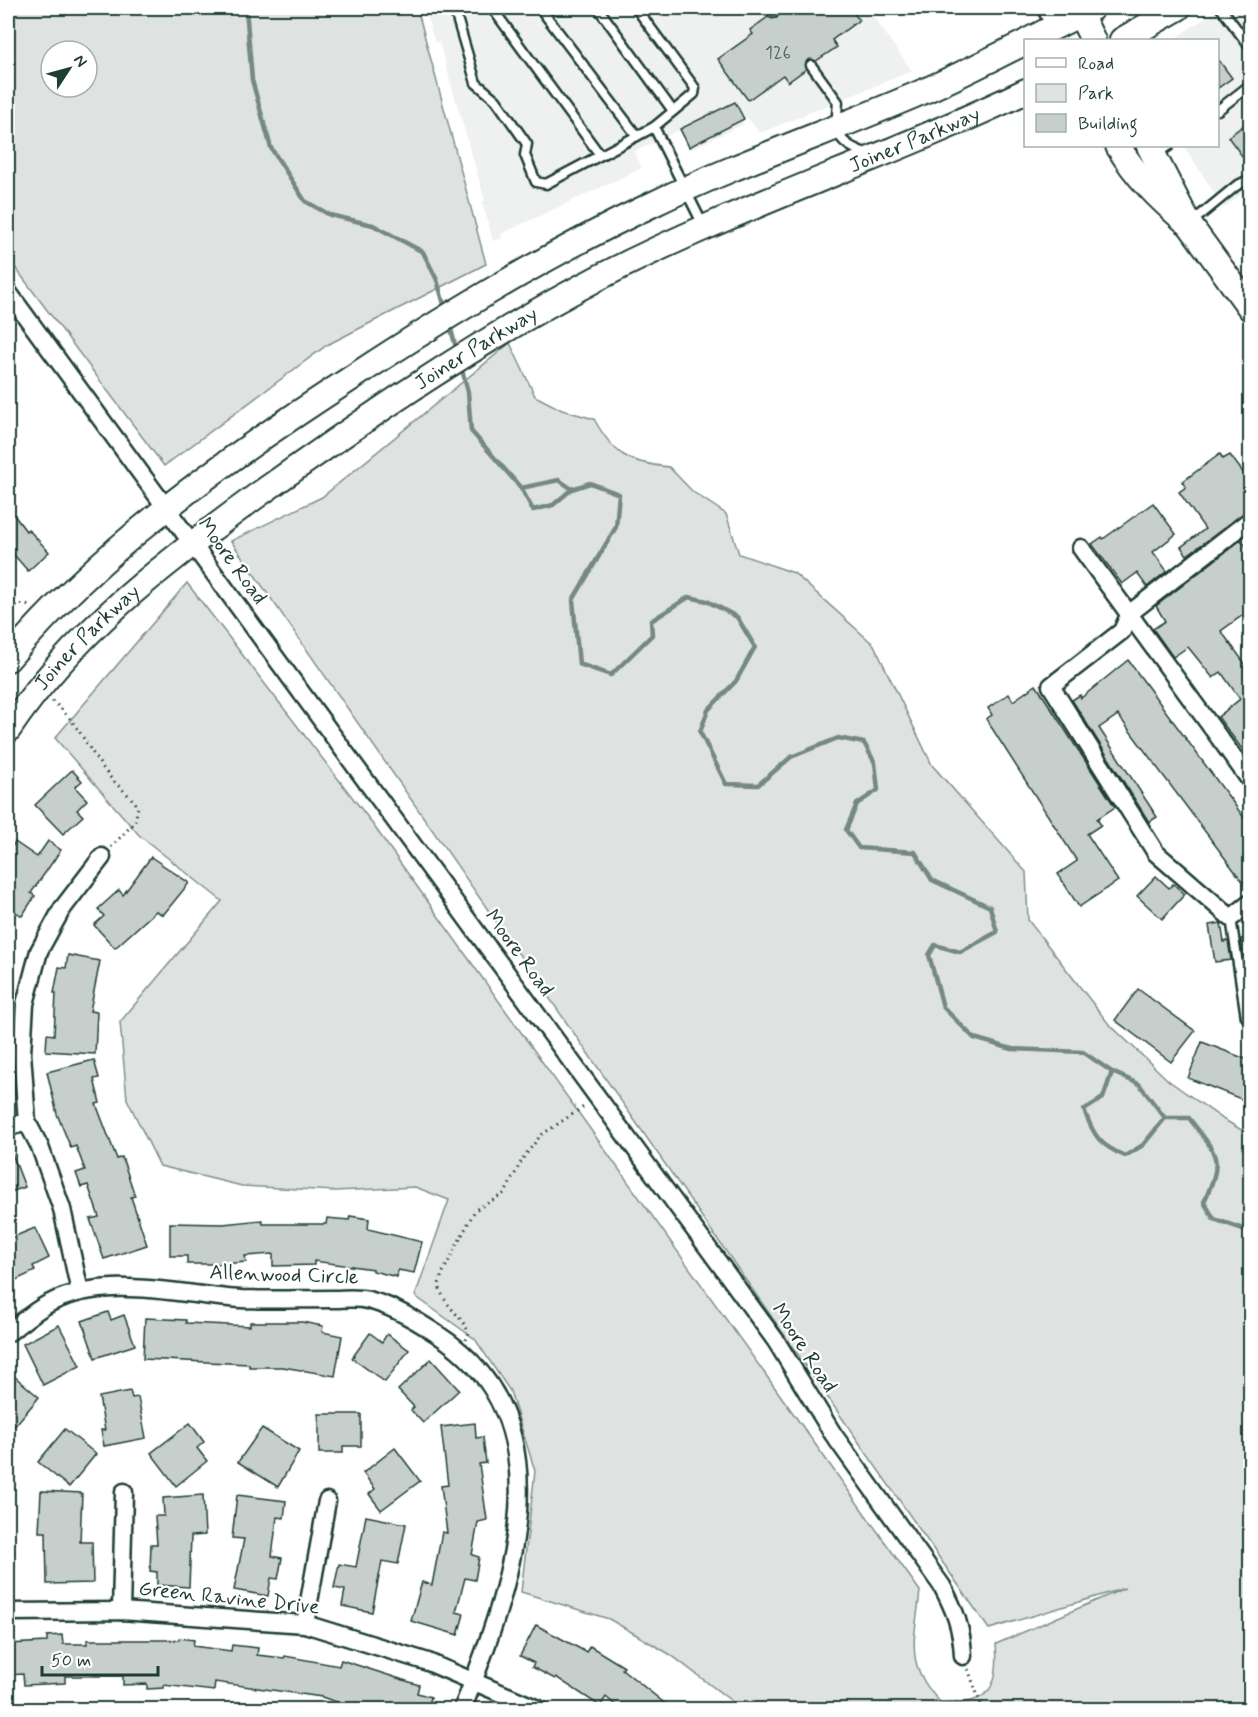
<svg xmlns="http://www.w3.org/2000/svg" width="1258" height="1717" font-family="Mynerve,sans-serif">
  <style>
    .built { fill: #eef1f0 }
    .green { fill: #dee3e2; stroke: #7e908b; stroke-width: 1.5; fill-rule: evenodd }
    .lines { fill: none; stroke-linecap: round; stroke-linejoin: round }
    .stream { stroke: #758883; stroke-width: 4.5 }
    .building { fill: #c7cfcc; stroke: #1f3d34; stroke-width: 1.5 }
    .lane-casing { stroke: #1f3d34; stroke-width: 13 }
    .street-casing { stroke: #1f3d34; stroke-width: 21 }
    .secondary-casing { stroke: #1f3d34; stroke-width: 28 }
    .path { stroke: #1f3d34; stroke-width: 3; stroke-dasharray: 1.5 4.5; stroke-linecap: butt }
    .lane { stroke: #fff; stroke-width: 8 }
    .street { stroke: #fff; stroke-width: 16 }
    .secondary { stroke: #fff; stroke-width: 24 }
    .labels { text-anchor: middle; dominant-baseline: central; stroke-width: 4.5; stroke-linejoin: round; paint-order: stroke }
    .number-label { font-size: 18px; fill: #49625a }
    .street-label { font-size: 21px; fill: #1f3d34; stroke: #fff }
  </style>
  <rect width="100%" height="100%" fill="#fff"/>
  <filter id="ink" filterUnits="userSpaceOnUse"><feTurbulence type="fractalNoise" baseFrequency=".0167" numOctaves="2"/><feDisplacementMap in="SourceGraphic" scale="12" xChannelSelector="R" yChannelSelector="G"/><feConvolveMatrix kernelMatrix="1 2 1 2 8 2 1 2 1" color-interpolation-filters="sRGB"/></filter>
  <g filter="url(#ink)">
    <!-- built -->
    <g class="built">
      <path d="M424,8H867L912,71L760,133L747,117L742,120L744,124L689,150L679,130L634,152L642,168L501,234L502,238L493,241L482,202L485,201L439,42H435Z"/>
      <path d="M1221,8H1250V187L1224,208L1184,146H1218V40H1172Z"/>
    </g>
    <!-- green -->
    <g class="green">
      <path d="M8,8H417L486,264L327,345L164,466L8,258ZM51,51H87V87H51Z"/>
      <path d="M510,343L535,396L562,410L594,419C614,455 628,463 669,467L693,492L726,514L739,554L794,573L874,645L932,765L1026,872L1028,920L1108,1023L1169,1081L1223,1119L1250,1135V1709H742L671,1655L609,1619L521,1592L535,1471L510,1391L475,1339L415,1296L449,1200L415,1187L335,1191L242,1186L160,1166L127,1099L120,1022L222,901L139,835L55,738L187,583L366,815L920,1591C915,1641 903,1663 941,1703C988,1706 1000,1689 996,1644L1125,1588L989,1629L231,541L322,497Z"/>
    </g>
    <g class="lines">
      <!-- stream -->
      <g class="stream">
        <path d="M246,8L252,80L271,148L305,201L330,215L373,225L423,252L437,280L445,308"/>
        <path d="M450,325L457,352"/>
        <path d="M461,366L468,392L471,431L521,488L559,480L572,489L590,483L619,494L616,527L573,600L579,664L611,675L652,635L651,621L689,597L707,601L737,617L755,647L736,681L708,710L700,732L726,784L758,785L791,757L838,738L864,743L875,763L878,790L857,804L846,830L859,848L915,852L932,880L990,907L997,932L960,952L935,945L929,955L943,1007L974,1038L1012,1049L1083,1052L1112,1072L1139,1084L1165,1118H1189C1218,1156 1224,1157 1204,1202L1214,1219L1246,1230L1250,1235"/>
        <path d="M521,488L533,510L553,505L572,489"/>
        <path d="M1112,1072L1103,1098L1084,1110C1094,1136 1099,1145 1125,1156L1143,1145L1165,1118"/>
      </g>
    </g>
    <!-- building -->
    <g class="building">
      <path d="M781,8H850L859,20L832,40L837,47L816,61L808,60L806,69L788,82L783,75L748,100L718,59L753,34L750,30L768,17L777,18Z"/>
      <path d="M1218,59L1232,78L1218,88Z"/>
      <path d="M735,102L744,119L689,147L680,129Z"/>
      <path d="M1251,120V168L1228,137Z"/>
      <path d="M1220,454L1223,459L1230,455L1251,483V509L1187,555L1181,547L1205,529L1179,492L1186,487L1182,482Z"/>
      <path d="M1153,503L1176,534L1153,552L1167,571L1147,587L1137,573L1122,584L1092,544L1102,537L1103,539Z"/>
      <path d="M8,507L26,531L28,529L49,552L28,571L8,548Z"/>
      <path d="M1241,540L1251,552V609L1221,631L1251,672V761L1218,717L1240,699L1221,672L1213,678L1188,647L1173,657L1153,629L1165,621L1156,606Z"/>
      <path d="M1128,660L1251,827V893L1118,715L1099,728L1157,817L1149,822L1072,700L1080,695L1081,698Z"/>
      <path d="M1036,685L1115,807L1097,819L1101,825L1087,834L1118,881L1079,907L1058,874L1077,861L986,719L992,715L988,708L1009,694L1013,701Z"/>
      <path d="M72,770L82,781L75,787L87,800L77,810L83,816L63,834L35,805Z"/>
      <path d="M48,841L61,850L31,893L35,896L22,916L16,912L8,925V852L15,842L37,857Z"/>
      <path d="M151,857L189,883L163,915L156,911L115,948L94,925L104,916L98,909L119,890L123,895Z"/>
      <path d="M1156,876L1169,888L1173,884L1185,894L1162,919L1137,896Z"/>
      <path d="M1221,923L1224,942L1228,941L1231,960L1215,962L1209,925Z"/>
      <path d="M1251,937V957L1243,958L1241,939Z"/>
      <path d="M68,955L100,961L90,1011L97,1012L95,1054L46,1051L47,1034L54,1035L56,993H54L59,967L66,968Z"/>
      <path d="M1138,989L1195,1031L1171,1062L1115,1020Z"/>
      <path d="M1202,1042L1251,1061V1103L1188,1078Z"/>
      <path d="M94,1060L99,1078L94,1079L100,1103L96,1104L117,1159L122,1157L135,1196L131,1197L147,1245L104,1259L90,1219L99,1217L88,1185L81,1187L76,1173L85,1170L76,1146L71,1148L57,1114L47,1072Z"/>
      <path d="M8,1143L25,1187L8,1193Z"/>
      <path d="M350,1216L369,1219L368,1229L422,1242L414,1273L398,1270L397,1277L373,1271V1269L314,1261V1265L273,1266V1254L245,1256L246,1262L223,1264H187V1256H170V1223L223,1224L262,1220L263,1224H326L327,1218L349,1220Z"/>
      <path d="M35,1228L49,1258L33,1266L35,1271L14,1281L8,1266V1239Z"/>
      <path d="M108,1312L111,1320L124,1315L135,1345L95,1358L82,1321Z"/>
      <path d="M145,1318L186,1320V1323L250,1326V1322H302L323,1326L322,1332L342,1336L335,1376L283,1367H249V1364L143,1359Z"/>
      <path d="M59,1325L80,1366L43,1385L23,1344Z"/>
      <path d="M370,1333L382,1342L387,1334L409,1350L385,1382L352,1358Z"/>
      <path d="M431,1359L459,1390L423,1423L411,1410L414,1407L398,1390Z"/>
      <path d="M8,1371L39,1397L8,1434Z"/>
      <path d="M130,1391L132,1398L138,1397L146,1438L104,1446L101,1430H105L99,1397Z"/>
      <path d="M319,1414H361V1446H343V1453H319Z"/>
      <path d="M190,1423L204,1442L197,1448L207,1461L176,1486L151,1453Z"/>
      <path d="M475,1423L476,1438L483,1437L486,1463L479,1464L487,1520L478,1522L472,1555L479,1557L475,1580L465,1578L456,1612L464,1614L458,1635L411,1621L422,1582L432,1585L442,1532L447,1533L441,1486L448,1485L441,1427Z"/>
      <path d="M262,1428L299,1451L278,1487L238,1462Z"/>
      <path d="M65,1429L96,1454L69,1487L38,1462Z"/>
      <path d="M395,1448L420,1481L381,1510L369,1494L375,1489L363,1473Z"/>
      <path d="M41,1491L82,1493L80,1542H92L93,1583L47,1584L46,1532H39Z"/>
      <path d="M203,1495L205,1535L191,1536L189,1587L157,1585V1572L150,1571L151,1544H157L155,1516H164L163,1498Z"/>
      <path d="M237,1495L286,1501L284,1518L277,1517L272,1556L282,1558L278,1579L271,1578L268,1596L234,1590L244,1539L232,1538Z"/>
      <path d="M366,1516L406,1524L398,1564L382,1561L372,1612L342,1606L345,1590L334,1588L339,1564L356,1567Z"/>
      <path d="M536,1625L586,1652L590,1646L624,1667L622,1669L673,1710H621L606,1697L600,1706L556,1677L555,1679L532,1667L534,1663L520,1656Z"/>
      <path d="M62,1635L63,1644H87V1640H179V1638L194,1640L193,1646L231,1651L232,1645L258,1648L257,1655L284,1658L285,1656L339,1666L341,1660L419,1685L417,1693L431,1697L427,1710H359L322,1697L215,1682L214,1691L164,1685V1688L147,1689V1684L123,1685V1676H65V1683L24,1685L23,1674L8,1675V1644L47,1642V1636Z"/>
    </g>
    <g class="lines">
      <!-- lane casing -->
      <g class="lane-casing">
        <g id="lane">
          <path d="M454,8L476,83L496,100L527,144L525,155L536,182L546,184L654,127L694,94L695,88L636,8"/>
          <path d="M492,8L600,155"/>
          <path d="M540,8L637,136"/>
          <path d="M598,8L673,111"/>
          <path d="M769,8L773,13"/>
          <path d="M1221,8L1250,47"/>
          <path d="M811,65L838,102C835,133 836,144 869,154"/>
          <path d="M1218,110L1250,85"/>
          <path d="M654,127L704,227"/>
          <path d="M1155,155L1169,146"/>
          <path d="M1192,222L1236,186L1250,179"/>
          <path d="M1231,918L1246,1017"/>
        </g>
      </g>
      <!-- street casing -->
      <g class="street-casing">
        <g id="street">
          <path d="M1046,8L1055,27"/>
          <path d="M8,292L776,1341L833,1434L942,1586C955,1610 962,1629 963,1656"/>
          <path d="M1250,520L1130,613L1122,631L1051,686L1156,853L1231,918L1250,903"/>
          <path d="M1081,548L1250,780"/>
          <path d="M8,1127L27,1122"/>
          <path d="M80,1292L62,1209L40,1147L27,1122L22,1053L25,1004L39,951L62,909L102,857"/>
          <path d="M8,1333C21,1323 34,1311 48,1304C106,1273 179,1295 241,1299C271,1300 301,1299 332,1299C343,1299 357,1297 368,1300C393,1306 416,1320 437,1334C572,1421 510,1590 462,1710"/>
          <path d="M121,1611L124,1492"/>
          <path d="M8,1612L121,1611L305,1624L428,1662L540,1710"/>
          <path d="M305,1624L327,1501"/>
        </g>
      </g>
      <!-- secondary casing -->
      <g class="secondary-casing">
        <g id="secondary">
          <path d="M1080,14L1093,40"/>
          <path d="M1029,40L1092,8"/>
          <path d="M1122,40L1178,8"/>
          <path d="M1118,146C1136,176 1158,198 1185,221"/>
          <path d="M1149,146L1189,224L1250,308"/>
          <path d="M8,659C104,546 223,461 347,381C444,317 544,256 649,206C738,163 832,131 922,92C957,77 991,59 1026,42"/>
          <path id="s1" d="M8,730C72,634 162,565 255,497C366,418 479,340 600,277C738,206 886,158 1026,91"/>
        </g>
      </g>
      <!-- path -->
      <g class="path">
        <path d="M10,627L8,617L11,609L19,604L31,606"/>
        <path d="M52,701C77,720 87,748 106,772C115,785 129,793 138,807L135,822L111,847"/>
        <path d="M466,1340L469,1333C461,1314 442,1305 439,1284L442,1274L475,1210L505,1193L523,1158L541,1135L585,1106"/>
        <path d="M968,1669L983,1710"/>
      </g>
      <!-- lane -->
      <use href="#lane" class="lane"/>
      <!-- street -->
      <use href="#street" class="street"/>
      <!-- secondary -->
      <use href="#secondary" class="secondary"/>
    </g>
  </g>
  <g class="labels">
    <!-- number labels -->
    <g class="number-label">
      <text x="778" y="53">126</text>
    </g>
    <!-- street labels -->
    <g class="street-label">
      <text stroke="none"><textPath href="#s1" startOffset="1094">Joiner Parkway</textPath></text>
      <text stroke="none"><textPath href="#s1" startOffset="608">Joiner Parkway</textPath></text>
      <text transform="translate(232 561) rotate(54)">Moore Road</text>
      <text stroke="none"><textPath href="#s1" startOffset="122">Joiner Parkway</textPath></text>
      <text transform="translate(519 953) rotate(54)">Moore Road</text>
      <text transform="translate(284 1275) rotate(2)">Allenwood Circle</text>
      <text transform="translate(804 1348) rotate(57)">Moore Road</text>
      <text transform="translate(229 1598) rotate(6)">Green Ravine Drive</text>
    </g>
  </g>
  <!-- margin -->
  <rect width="1258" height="1717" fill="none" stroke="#fff" stroke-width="30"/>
  <rect x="15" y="15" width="1228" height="1687" fill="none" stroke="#1f3d34" stroke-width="2" filter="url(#ink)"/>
  <!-- legend -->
  <rect x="1024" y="39" width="195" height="108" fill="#ffffff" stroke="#a5b1ae" stroke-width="1.5"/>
  <rect x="1036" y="58" width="30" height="9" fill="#ffffff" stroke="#a5b1ae" stroke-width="1.5"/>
  <text x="1078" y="69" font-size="18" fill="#1f3d34">Road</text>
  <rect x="1036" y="84" width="30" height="18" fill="#dee3e2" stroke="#a5b1ae" stroke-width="1.5"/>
  <text x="1078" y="99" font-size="18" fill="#1f3d34">Park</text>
  <rect x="1036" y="114" width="30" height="18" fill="#c7cfcc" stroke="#a5b1ae" stroke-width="1.5"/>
  <text x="1078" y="129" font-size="18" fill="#1f3d34">Building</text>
  <!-- north arrow -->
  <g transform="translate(69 69) rotate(54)"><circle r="28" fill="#ffffff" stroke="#a5b1ae" stroke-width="1.5"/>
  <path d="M0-4.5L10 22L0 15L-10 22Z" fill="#1f3d34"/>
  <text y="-9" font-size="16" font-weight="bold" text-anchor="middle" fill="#1f3d34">N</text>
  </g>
  <!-- scale -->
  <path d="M42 1666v9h116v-9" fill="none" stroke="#1f3d34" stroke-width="3"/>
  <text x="51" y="1666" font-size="18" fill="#1f3d34" stroke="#ffffff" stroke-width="4.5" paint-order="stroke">50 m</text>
</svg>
